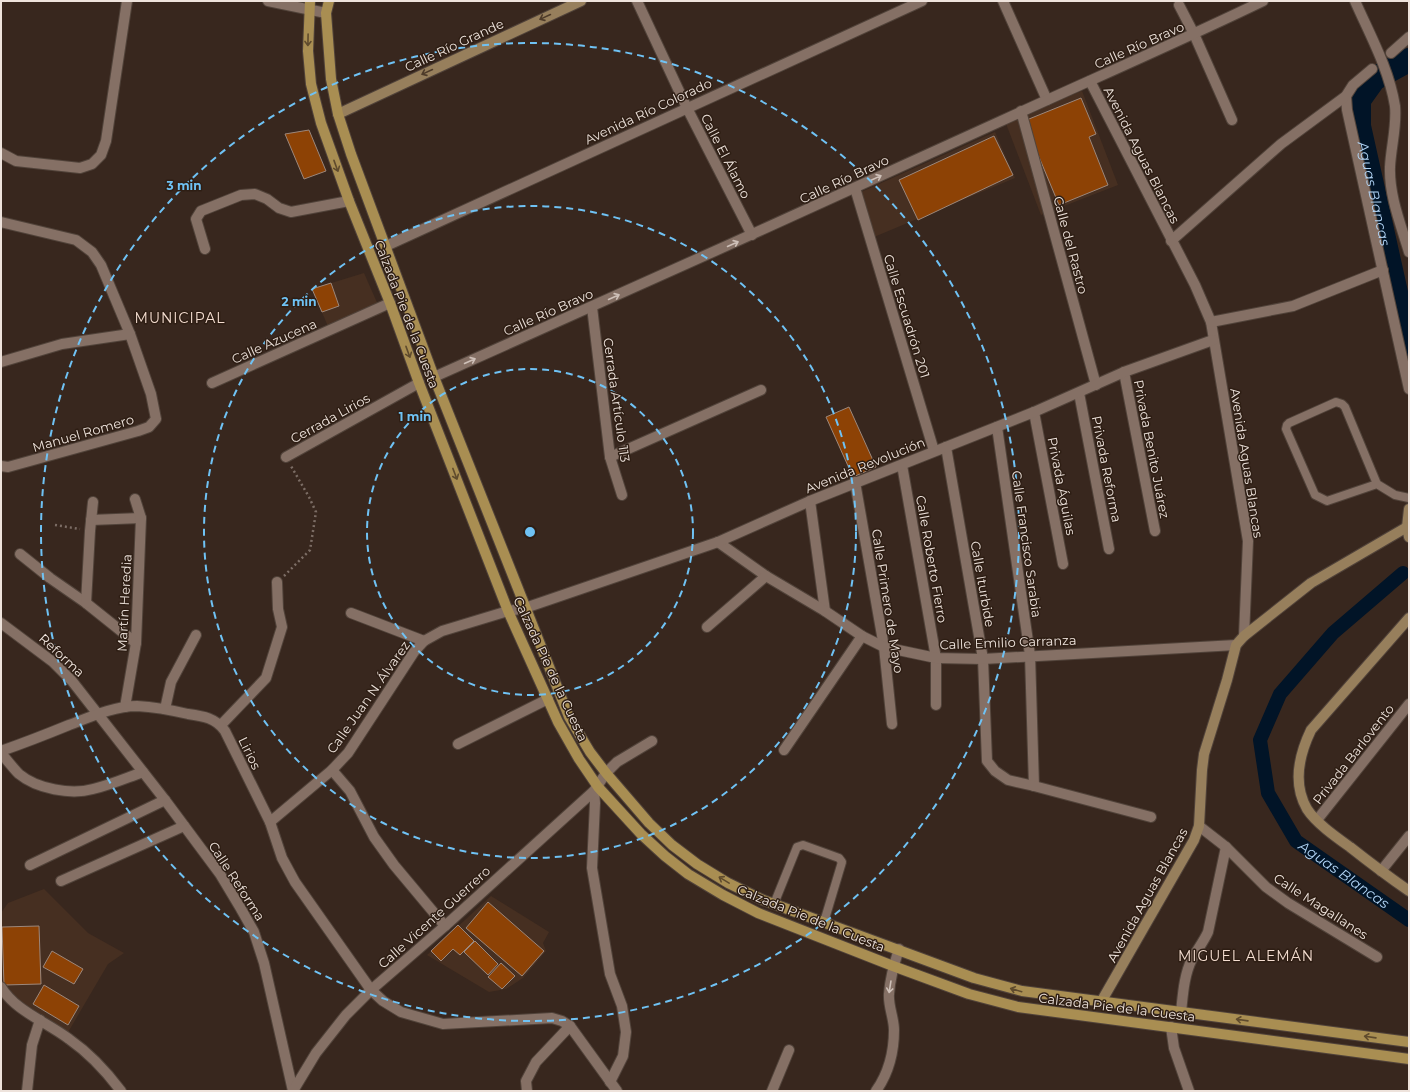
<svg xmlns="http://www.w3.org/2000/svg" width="1410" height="1092" font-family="Montserrat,sans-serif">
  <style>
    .built { fill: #462f21 }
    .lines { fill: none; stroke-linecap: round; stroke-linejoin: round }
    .canal { stroke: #011427; stroke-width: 14 }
    .river { stroke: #011427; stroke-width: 24 }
    .building { fill: #8d4205; stroke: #9c877b }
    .lane-casing { stroke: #51433a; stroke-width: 10 }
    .street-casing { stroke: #51433a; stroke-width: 12 }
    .secondary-casing { stroke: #51433a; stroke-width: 12 }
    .primary-casing { stroke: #51433a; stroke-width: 12 }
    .path { stroke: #7c6d65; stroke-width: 2.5; stroke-dasharray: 2 3; stroke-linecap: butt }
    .lane { stroke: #857065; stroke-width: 8 }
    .street { stroke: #857065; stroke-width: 10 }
    .secondary { stroke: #977f5c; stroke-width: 10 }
    .primary { stroke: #a98e52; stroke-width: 10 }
    .oneway { stroke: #4e3b2a }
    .oneway2 { stroke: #5f4b2d }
    .oneway3 { stroke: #cec0b8 }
    .ring { fill: none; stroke: #6fc2f4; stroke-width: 2; stroke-dasharray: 7 5 }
    .labels { text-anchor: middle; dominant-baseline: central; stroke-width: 3; stroke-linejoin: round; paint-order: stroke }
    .street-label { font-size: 13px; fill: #eee3dc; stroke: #2e1e14 }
    .water-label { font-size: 14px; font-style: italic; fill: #b1d4f5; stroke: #2e1e14 }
    .neighbourhood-label { font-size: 14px; letter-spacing: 1px; fill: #f5ded1; stroke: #2e1e14 }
    .centre { fill: #6fc2f4; stroke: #2e1e14; stroke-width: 2 }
    .ring-label { font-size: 12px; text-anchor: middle; font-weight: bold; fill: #6fc2f4; stroke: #2e1e14; stroke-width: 3; stroke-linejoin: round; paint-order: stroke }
  </style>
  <rect width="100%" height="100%" fill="#38271e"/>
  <!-- built -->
  <g class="built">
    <path d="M1082,91L1118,185L1041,215L1005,121Z"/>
    <path d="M995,132L1015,178L874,237L859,193Z"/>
    <path d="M364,273L382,314L330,331L312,289Z"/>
    <path d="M44,889L88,933L124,953L108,964L67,1034L7,994L3,986L1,967V913L8,903Z"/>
    <path d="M491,896L549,932L543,943L546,951L523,978L506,989L489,992L427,955Z"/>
  </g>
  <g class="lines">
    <!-- canal -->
    <path class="canal" id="s1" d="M1403,573L1333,633L1280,694L1260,740L1268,793L1296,841L1409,920"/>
    <!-- river -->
    <path class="river" id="s2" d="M1409,60L1374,79L1359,100V126L1409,351"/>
  </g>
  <!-- building -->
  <g class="building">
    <path d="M1081,98L1096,134L1089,137L1108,185L1059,205L1024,121Z"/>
    <path d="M309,130L326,171L304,179L285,134Z"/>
    <path d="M994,136L1013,175L918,220L899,180Z"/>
    <path d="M331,283L339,306L322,312L312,289Z"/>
    <path d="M849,407L876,467L853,477L826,417Z"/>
    <path d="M488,902L544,951L522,976L466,928Z"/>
    <path d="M458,925L474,941L460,955L453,949L441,961L431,951Z"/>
    <path d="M39,926L41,984L4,985L2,927Z"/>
    <path d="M475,941L498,964L488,975L464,952Z"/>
    <path d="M52,951L83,969L74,984L43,967Z"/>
    <path d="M501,963L515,976L502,989L488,977Z"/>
    <path d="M44,985L79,1006L68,1025L33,1004Z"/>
  </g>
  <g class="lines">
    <!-- lane casing -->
    <g class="lane-casing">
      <g id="lane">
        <path d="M1377,484L1327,501L1315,495L1286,429L1287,425L1289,423L1336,402L1342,404L1345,407L1377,484L1395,495L1409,498"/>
        <path d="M774,904L797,847L803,845L839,858L842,862L824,922"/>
      </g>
    </g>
    <!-- street casing -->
    <g class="street-casing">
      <g id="street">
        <path d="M268,1L326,13"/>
        <path d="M637,1L687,108L752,235"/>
        <path d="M1003,1L1047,100"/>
        <path d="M1355,1C1370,35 1389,69 1395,106C1397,127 1391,146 1390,167C1389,196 1401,225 1409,252"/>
        <path d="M1179,5L1194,34L1232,120"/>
        <path d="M1391,53L1409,37"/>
        <path d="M1090,81L1195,285L1211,322L1248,541L1244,636"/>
        <path d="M1346,96L1347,110L1409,389"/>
        <path d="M1021,111L1096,385"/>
        <path d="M1,153L16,161L80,168L92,164L101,155L106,141L127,1"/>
        <path d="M855,188L934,451"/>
        <path d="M1,222L76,240L92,252L101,265L130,334L151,394L156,419L149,427L138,431L8,467L1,466"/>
        <path d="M1171,241L1281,144L1346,96L1353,85L1372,69"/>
        <path d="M386,246L922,1"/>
        <path d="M205,249L196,219L201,211L241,195L255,194L267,199L279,208L291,212L349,201"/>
        <path d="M592,307L610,457L622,495"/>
        <path d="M1211,322L1293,306L1383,270"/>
        <path d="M1,362L62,344L130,334"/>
        <path d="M1124,372L1155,531"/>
        <path d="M434,377C624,293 812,207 1001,121C1088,81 1176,43 1263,1"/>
        <path d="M212,383L390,303"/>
        <path d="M1079,393L1109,549"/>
        <path d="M1034,412L1063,564"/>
        <path d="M997,427L1030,655L1034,786"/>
        <path d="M946,447L983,659L987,761L995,771L1008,780L1034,786L1151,817"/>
        <path d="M286,457L419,383"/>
        <path d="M610,457L761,390"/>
        <path d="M902,465L936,658V705"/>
        <path d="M855,482L884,647L892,724"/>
        <path d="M810,501L825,611"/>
        <path d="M91,520L141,518"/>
        <path d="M718,542L766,576L825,611L862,636L884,647L936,658L983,659L1236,645"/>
        <path d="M20,554L50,578L86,603L136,643"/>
        <path d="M86,603L90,531L93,502"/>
        <path d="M351,613L424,641"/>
        <path d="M1,623L53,662L72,681L165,800L220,874L241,909L254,932L264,963L293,1091"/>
        <path d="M707,627L766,576"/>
        <path d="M125,707L136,643L141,518L135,499"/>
        <path d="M165,709L171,682L196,635"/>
        <path d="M221,725L266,678L282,627L278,609L277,582"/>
        <path d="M458,744L548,699"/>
        <path d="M784,750L862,636"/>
        <path d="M1,751C24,743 47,734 69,725C90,717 114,706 137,706C154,707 171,710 188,714C203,716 216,718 225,731L270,822L282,858L295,882L371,990L383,1001L401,1012L443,1024L552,1018L562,1021L570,1026L617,1091"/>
        <path d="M1,753C7,760 13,768 19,774C37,789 71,795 93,789C110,785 126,778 143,772"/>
        <path d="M332,770L350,791L374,837L394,865L445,926"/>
        <path d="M594,791L595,803L592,868L610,974L622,1006L626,1032L623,1056L610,1082"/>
        <path d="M1317,820L1409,704"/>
        <path d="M270,822L332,770L348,753L414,652L424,641L442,631L508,611L525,608L718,542L810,501L1034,412L1124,372L1213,340"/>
        <path d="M1199,826L1226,847L1266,887L1288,903L1377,957"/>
        <path d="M30,865L165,800"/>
        <path d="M1381,871L1409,836"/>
        <path d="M61,881L184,826"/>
        <path d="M1,987C15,1011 47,1022 69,1039C89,1053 106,1071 121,1091"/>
        <path d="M1181,1012C1183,994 1184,975 1192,959C1197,950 1204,941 1208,932L1226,847"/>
        <path d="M1171,1027L1174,1048L1189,1091"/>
        <path d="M27,1091L32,1045L40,1020"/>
        <path d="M293,1091L316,1053L346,1015L371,990L445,926L594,791L606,773L617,762L652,741"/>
        <path d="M527,1091L526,1081L536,1062L570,1026"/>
        <path d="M772,1091L789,1050"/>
        <path d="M876,1091C888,1074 894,1052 894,1030C894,1018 888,1006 889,994C890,979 894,964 899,949"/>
      </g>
    </g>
    <!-- secondary casing -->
    <g class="secondary-casing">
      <g id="secondary">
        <path d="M338,114L581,1"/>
        <path d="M1409,509L1407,527L1409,537"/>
        <path d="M1409,618L1311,730C1299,755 1292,783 1307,809C1316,823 1336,837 1350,847C1369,862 1389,877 1409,891"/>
        <path d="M1101,1002L1194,840L1199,826L1202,770L1204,754L1227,680L1236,645L1244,636L1311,583L1407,527"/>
      </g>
    </g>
    <!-- primary casing -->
    <g class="primary-casing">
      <g id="primary">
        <path d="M310,1L308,51L311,84L321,123L349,201L390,303L419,383L508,611L558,722L579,759L598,787L641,834L665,856L688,874L723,895L758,913L893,966L969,994L1018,1007L1409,1059"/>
        <path d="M329,1L326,13L331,79L338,114L351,154L434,377L569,717L590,752L606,773L649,823L672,845L697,864L728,883L763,900L974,978L1022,991L1409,1042"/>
      </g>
    </g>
    <!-- path -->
    <g class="path">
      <path d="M55,525L80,529"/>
      <path d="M284,576L310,550L316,512L309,497L291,466"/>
    </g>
    <!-- lane -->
    <use href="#lane" class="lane"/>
    <!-- street -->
    <use href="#street" class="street"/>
    <!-- secondary -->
    <use href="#secondary" class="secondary"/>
    <!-- primary -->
    <use href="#primary" class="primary"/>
  </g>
  <!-- one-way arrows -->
  <defs><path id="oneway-shaft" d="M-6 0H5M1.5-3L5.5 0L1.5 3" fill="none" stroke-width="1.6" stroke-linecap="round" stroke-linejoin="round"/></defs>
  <g class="oneway">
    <use href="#oneway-shaft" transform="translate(545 17) rotate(155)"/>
    <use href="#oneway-shaft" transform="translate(427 72) rotate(155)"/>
  </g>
  <g class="oneway2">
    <use href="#oneway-shaft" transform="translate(308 40) rotate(91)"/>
    <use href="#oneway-shaft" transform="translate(336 166) rotate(70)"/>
    <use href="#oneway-shaft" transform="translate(408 352) rotate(70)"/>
    <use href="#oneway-shaft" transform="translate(455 474) rotate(69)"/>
    <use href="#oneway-shaft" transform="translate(724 880) rotate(-149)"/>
    <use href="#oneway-shaft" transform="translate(1016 990) rotate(-164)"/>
    <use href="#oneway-shaft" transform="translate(1242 1020) rotate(-172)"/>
    <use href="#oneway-shaft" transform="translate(1370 1037) rotate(-172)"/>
  </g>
  <g class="oneway3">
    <use href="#oneway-shaft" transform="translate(876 178) rotate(-25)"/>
    <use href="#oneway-shaft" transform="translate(733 244) rotate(-24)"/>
    <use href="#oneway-shaft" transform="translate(614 297) rotate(-24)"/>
    <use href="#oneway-shaft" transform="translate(470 361) rotate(-24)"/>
    <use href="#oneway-shaft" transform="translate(890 987) rotate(99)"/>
  </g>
  <!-- distance rings -->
  <g class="ring">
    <circle cx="530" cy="532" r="163"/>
    <circle cx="530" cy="532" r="326"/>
    <circle cx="530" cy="532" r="489"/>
  </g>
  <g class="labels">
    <!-- street labels -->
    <g class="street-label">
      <text transform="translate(454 45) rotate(-25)">Calle Río Grande</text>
      <text transform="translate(1139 45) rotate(-24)">Calle Río Bravo</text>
      <text transform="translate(648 111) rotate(-25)">Avenida Río Colorado</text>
      <text transform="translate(1142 155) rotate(63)">Avenida Aguas Blancas</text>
      <text transform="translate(726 156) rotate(63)">Calle El Álamo</text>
      <text transform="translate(844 179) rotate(-25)">Calle Río Bravo</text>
      <text transform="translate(1071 245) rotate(75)">Calle del Rastro</text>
      <text transform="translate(548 312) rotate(-24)">Calle Río Bravo</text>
      <text transform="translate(407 314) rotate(69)">Calzada Pie de la Cuesta</text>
      <text transform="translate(907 316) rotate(73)">Calle Escuadrón 201</text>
      <text transform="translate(274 341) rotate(-24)">Calle Azucena</text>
      <text transform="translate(617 400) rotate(82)">Cerrada Artículo 113</text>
      <text transform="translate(330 418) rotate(-29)">Cerrada Lirios</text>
      <text transform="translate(83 433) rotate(-16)">Manuel Romero</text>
      <text transform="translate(1152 449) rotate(79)">Privada Benito Juárez</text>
      <text transform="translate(1247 463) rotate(81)">Avenida Aguas Blancas</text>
      <text transform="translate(865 465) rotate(-22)">Avenida Revolución</text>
      <text transform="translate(1107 469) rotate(79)">Privada Reforma</text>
      <text transform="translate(1062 486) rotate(79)">Privada Águilas</text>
      <text transform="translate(1027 544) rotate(82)">Calle Francisco Sarabia</text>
      <text transform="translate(932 559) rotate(80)">Calle Roberto Fierro</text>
      <text transform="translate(983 584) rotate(80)">Calle Iturbide</text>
      <text transform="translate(888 601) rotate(81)">Calle Primero de Mayo</text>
      <text transform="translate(124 603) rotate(-87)">Martín Heredia</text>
      <text transform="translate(1008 642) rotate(-2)">Calle Emilio Carranza</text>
      <text transform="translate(62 655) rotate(43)">Reforma</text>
      <text transform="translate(551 669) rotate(65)">Calzada Pie de la Cuesta</text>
      <text transform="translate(368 697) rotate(-55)">Calle Juan N. Álvarez</text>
      <text transform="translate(250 753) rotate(64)">Lirios</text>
      <text transform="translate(1353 754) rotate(-52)">Privada Barlovento</text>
      <text transform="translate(237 881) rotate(57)">Calle Reforma</text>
      <text transform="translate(1147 895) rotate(-61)">Avenida Aguas Blancas</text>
      <text transform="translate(1321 906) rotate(33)">Calle Magallanes</text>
      <text transform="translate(434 917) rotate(-42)">Calle Vicente Guerrero</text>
      <text transform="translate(811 918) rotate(22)">Calzada Pie de la Cuesta</text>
      <text transform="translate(1117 1007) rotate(7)">Calzada Pie de la Cuesta</text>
    </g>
    <!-- water labels -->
    <g class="water-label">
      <text stroke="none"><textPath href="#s2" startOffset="161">Aguas Blancas</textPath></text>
      <text stroke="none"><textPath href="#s1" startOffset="391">Aguas Blancas</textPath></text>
    </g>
    <!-- neighbourhood labels -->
    <g class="neighbourhood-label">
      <text x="180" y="318">MUNICIPAL</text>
      <text x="1246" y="956">MIGUEL ALEMÁN</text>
    </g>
  </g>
  <circle cx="530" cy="532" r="6" class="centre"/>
  <g class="ring-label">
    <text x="184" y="190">3 min</text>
    <text x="299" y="306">2 min</text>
    <text x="415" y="421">1 min</text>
  </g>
  <!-- border -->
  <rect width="1410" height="1092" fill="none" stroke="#eee3dc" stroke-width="4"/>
</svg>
